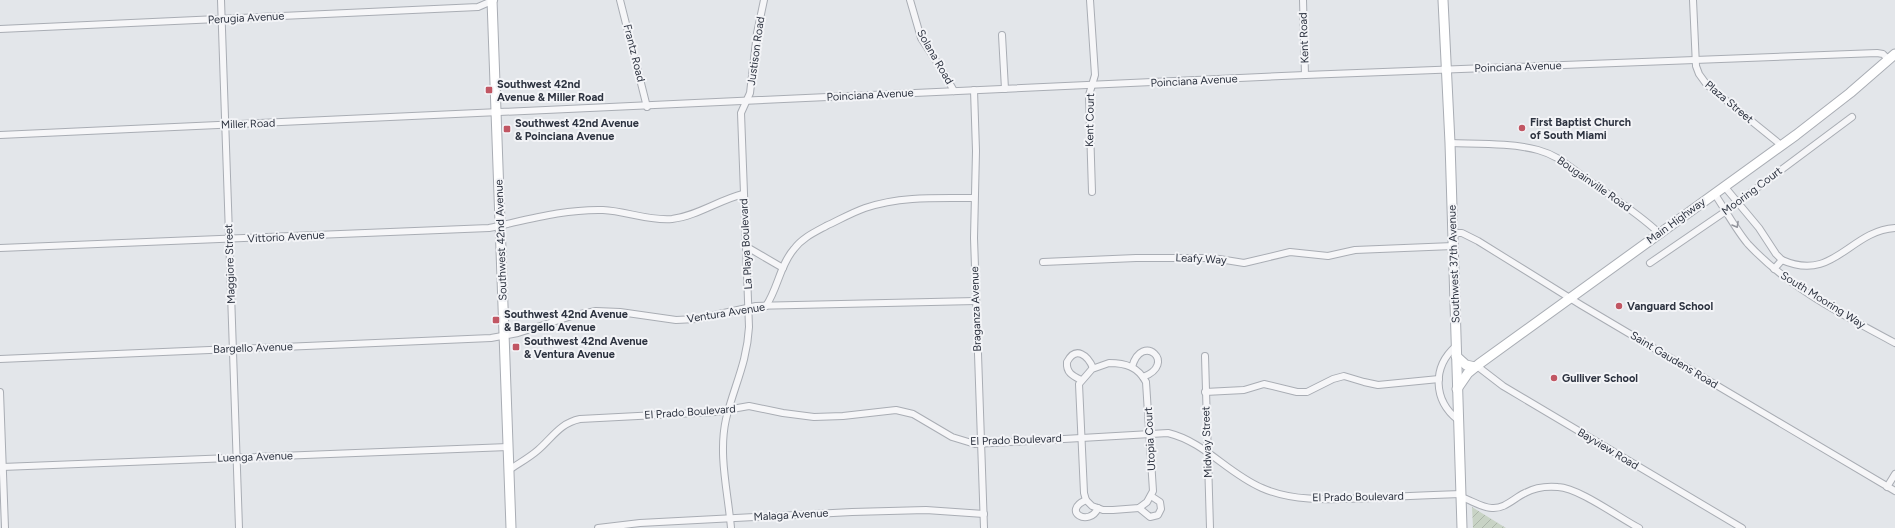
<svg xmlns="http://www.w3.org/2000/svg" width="1895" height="528" font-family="Figtree,sans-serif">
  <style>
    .garden { fill: url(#garden-furrows) }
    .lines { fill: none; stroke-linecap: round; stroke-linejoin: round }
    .minor-casing { stroke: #a9adb4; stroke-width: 8 }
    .secondary-casing { stroke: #a9adb4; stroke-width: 11 }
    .minor { stroke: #f6f6f8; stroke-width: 6 }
    .secondary { stroke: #fff; stroke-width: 9 }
    .oneway { stroke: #92949c }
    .poi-dot { fill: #c15663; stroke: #f3f4f7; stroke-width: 1.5 }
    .labels { text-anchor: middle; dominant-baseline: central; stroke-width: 4; stroke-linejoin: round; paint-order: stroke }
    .street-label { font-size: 11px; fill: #2d3340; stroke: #f3f4f7 }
    .poi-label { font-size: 11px; font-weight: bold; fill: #2d3340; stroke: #f3f4f7; text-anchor: start }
  </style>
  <defs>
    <pattern id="garden-furrows" width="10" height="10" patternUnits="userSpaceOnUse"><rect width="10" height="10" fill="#c8d3c5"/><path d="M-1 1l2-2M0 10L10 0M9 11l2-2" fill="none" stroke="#acb6aa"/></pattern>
  </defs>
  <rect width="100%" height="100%" fill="#e3e6ea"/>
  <!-- garden -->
  <path class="garden" d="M1472,507L1506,528H1473Z"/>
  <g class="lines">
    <!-- minor casing -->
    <g class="minor-casing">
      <g id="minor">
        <path d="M221,0L239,528"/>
        <path d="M620,0L647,107"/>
        <path d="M910,0L921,38L942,70L954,91"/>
        <path d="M1090,0L1095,75L1089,95L1092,192"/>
        <path d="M1303,0L1305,75"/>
        <path d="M1693,0L1696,66L1699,74L1707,85L1781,145"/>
        <path d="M0,29L478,7L494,0"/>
        <path d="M1002,35L1005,89"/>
        <path d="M974,90L976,151L974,238L984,528"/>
        <path d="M0,135L1305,75L1877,53L1883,54L1889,60"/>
        <path d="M1450,143C1477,144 1512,143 1538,150C1560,156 1570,168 1588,180C1612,197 1638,213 1659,233"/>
        <path d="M1724,186L1759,228L1776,254L1782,260"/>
        <path d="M1714,193C1725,209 1736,230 1748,244C1789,288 1843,315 1895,343"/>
        <path d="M1453,233H1462L1478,241L1581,305L1895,491"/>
        <path d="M747,247L783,268"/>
        <path d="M0,248L489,228C527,220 563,209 603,210C626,211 648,221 672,219C697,216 719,200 743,194"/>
        <path d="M1043,262L1136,258H1213L1244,263L1290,252L1328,256L1355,250L1453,246"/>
        <path d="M1650,263L1726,211L1852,117"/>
        <path d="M1774,269L1782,260C1834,283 1849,231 1895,228"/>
        <path d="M766,306C778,288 780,265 794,249C802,238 815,232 826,226C839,220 851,213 865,208C900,196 938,198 974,198"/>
        <path d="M1456,346C1432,367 1433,400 1458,420"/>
        <path d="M1205,356L1210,528"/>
        <path d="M0,359L491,338L518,333L575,315L596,311L620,312L676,320L696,319L756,306L976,301"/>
        <path d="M1109,363C1126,363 1138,367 1146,382L1153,491L1147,502L1139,508L1113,510H1103L1092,506L1086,500L1084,493L1079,384L1092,369Z"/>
        <path d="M1477,366L1503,386L1742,528"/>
        <path d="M1132,367C1142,331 1178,364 1143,377"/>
        <path d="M1081,380C1073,376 1066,373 1067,362C1076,345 1088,356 1093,368"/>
        <path d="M0,392L5,528"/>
        <path d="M1205,392L1244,390L1264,384L1297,392H1307L1333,379L1344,376L1364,382L1378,385L1439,379"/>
        <path d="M2,467L508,447"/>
        <path d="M509,470C519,463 529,458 538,450C552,438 560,423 580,419L715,412L749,406L783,413L814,417L843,416L896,410L913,414L952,437L975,444L1168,433C1205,442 1227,473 1262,488C1296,503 1336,499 1373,498C1402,496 1431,495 1461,494"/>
        <path d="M1887,487L1895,474"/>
        <path d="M1461,497C1471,500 1482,508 1492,508C1505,509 1514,498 1525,493C1534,488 1547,486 1558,487C1579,488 1618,517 1639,528"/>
        <path d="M1086,500C1061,511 1089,528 1098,508"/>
        <path d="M1139,508L1150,517L1158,515L1161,509L1160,502L1151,496"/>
        <path d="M598,528L640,523L852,512L926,510L984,514"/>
        <path d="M731,528C728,492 718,455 726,419C734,386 747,363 749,327L741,113L750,93L757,33L764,0"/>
      </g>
    </g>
    <!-- secondary casing -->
    <g class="secondary-casing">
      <g id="secondary">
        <path d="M492,0L511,528"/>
        <path d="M1443,0L1450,143L1462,528"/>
        <path d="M1456,356L1466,365L1475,367"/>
        <path d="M1457,389L1468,373L1479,364L1796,135L1850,93L1895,54"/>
      </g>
    </g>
    <!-- minor -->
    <use href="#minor" class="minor"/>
    <!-- secondary -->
    <use href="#secondary" class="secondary"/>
  </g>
  <!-- one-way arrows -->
  <defs><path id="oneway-chevron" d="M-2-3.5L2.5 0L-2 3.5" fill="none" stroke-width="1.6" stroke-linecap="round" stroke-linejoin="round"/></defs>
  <use class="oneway" href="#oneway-chevron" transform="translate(1736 225) rotate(60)"/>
  <!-- markers -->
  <g class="poi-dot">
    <rect x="485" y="86" width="8" height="8" rx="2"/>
    <circle cx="1522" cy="128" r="4"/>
    <rect x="503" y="125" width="8" height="8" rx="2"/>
    <circle cx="1619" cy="306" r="4"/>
    <rect x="492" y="316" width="8" height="8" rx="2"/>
    <rect x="512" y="343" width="8" height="8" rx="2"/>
    <circle cx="1554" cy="378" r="4"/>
  </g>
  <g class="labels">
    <!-- street labels -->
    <g class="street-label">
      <text transform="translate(246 18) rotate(-3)">Perugia Avenue</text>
      <text transform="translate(1304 38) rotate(-92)">Kent Road</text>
      <text transform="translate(756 51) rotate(-82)">Justison Road</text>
      <text transform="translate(634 53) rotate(76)">Frantz Road</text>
      <text transform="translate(935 57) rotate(60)">Solana Road</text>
      <text transform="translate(1518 67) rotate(-2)">Poinciana Avenue</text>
      <text transform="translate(1194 81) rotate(-3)">Poinciana Avenue</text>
      <text transform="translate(870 95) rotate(-3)">Poinciana Avenue</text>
      <text transform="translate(1729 102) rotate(40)">Plaza Street</text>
      <text transform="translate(1090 120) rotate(-89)">Kent Court</text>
      <text transform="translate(248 124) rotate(-2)">Miller Road</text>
      <text transform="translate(1594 184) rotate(35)">Bougainville Road</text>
      <text transform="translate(1752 191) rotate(-37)">Mooring Court</text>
      <text transform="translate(1676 221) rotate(-36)">Main Highway</text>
      <text transform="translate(286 237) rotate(-3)">Vittorio Avenue</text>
      <text transform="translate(501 240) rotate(-92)">Southwest 42nd Avenue</text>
      <text transform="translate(746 244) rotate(-93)">La Playa Boulevard</text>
      <text transform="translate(1201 259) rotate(3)">Leafy Way</text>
      <text transform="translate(230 264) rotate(-92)">Maggiore Street</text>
      <text transform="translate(1454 264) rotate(-92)">Southwest 37th Avenue</text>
      <text transform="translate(1823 300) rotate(32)">South Mooring Way</text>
      <text transform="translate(976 309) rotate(-92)">Braganza Avenue</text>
      <text transform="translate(726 313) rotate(-9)">Ventura Avenue</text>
      <text transform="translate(253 348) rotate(-2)">Bargello Avenue</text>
      <text transform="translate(1674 360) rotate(31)">Saint Gaudens Road</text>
      <text transform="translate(690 412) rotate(-4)">El Prado Boulevard</text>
      <text transform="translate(1150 439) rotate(-93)">Utopia Court</text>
      <text transform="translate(1016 440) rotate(-2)">El Prado Boulevard</text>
      <text transform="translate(1207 442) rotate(-92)">Midway Street</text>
      <text transform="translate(1608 449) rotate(31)">Bayview Road</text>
      <text transform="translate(255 457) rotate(-2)">Luenga Avenue</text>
      <text transform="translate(1358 497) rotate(-1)">El Prado Boulevard</text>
      <text transform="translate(791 515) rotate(-3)">Malaga Avenue</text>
    </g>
    <!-- poi labels -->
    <g class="poi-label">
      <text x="497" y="84">Southwest 42nd<tspan x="497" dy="13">Avenue &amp; Miller Road</tspan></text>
      <text x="1530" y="122">First Baptist Church<tspan x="1530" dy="13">of South Miami</tspan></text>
      <text x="515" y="123">Southwest 42nd Avenue<tspan x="515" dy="13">&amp; Poinciana Avenue</tspan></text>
      <text x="1627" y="306">Vanguard School</text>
      <text x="504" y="314">Southwest 42nd Avenue<tspan x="504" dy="13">&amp; Bargello Avenue</tspan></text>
      <text x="524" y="341">Southwest 42nd Avenue<tspan x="524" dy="13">&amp; Ventura Avenue</tspan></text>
      <text x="1562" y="378">Gulliver School</text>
    </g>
  </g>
</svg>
